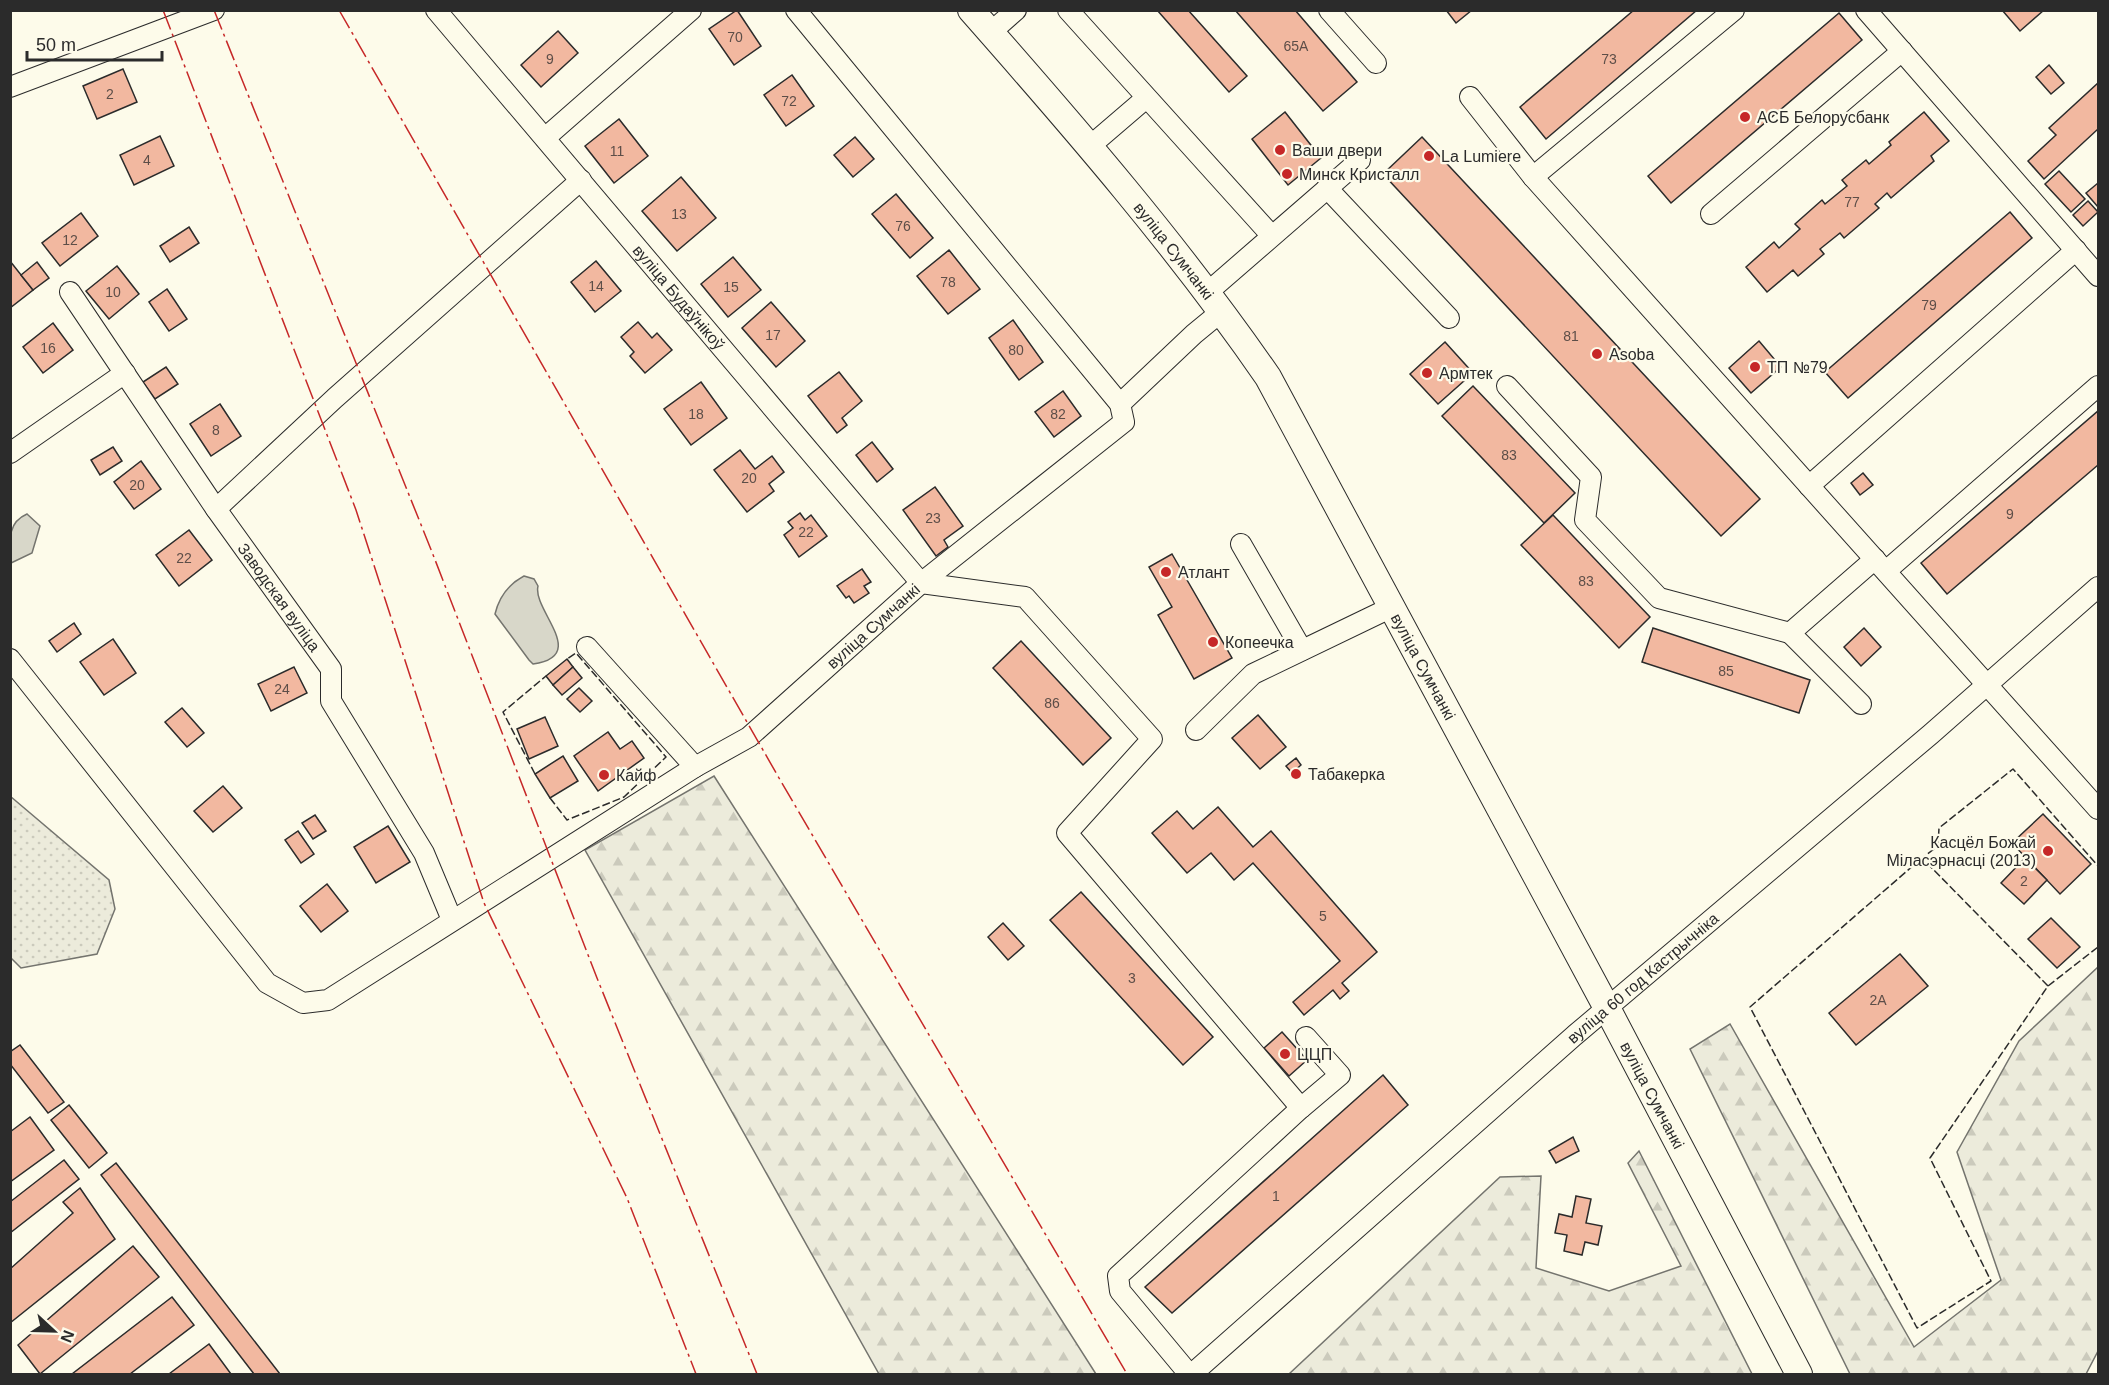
<svg xmlns="http://www.w3.org/2000/svg" width="2109" height="1385" font-family="Helvetica,sans-serif">
  <style>
    .green { fill: url(#green-dots); stroke: #74746e; stroke-width: 1.5 }
    .forest { fill: url(#forest-firs); stroke: #74746e; stroke-width: 1.5 }
    .water { fill: #d8d7c9; stroke: #74746e; stroke-width: 1.5 }
    .building { fill: #f2b8a0; stroke: #2b2b2b; stroke-width: 1.5 }
    .lines { fill: none; stroke-linecap: round; stroke-linejoin: round }
    .minor-casing { stroke: #2b2b2b; stroke-width: 22 }
    .major-casing { stroke: #2b2b2b; stroke-width: 28 }
    .minor { stroke: #fdfbea; stroke-width: 20 }
    .major { stroke: #fdfbea; stroke-width: 26 }
    .fence { stroke: #2b2b2b; stroke-width: 1.5; stroke-dasharray: 8 3; stroke-linecap: butt }
    .power { stroke: #c62828; stroke-width: 1.5; stroke-dasharray: 21 4.5 3 4.5; stroke-linecap: butt }
    .poi-dot { fill: #c62828; stroke: #fdfbea; stroke-width: 2 }
    .labels { text-anchor: middle; dominant-baseline: central; stroke-width: 4.5; stroke-linejoin: round; paint-order: stroke }
    .number-label { font-size: 14px; fill: #5d4e48 }
    .poi-label { font-size: 16px; fill: #2b2b2b; stroke: #fdfbea; text-anchor: start }
    .street-label { font-size: 16px; fill: #2b2b2b; stroke: #fdfbea }
  </style>
  <defs>
    <pattern id="green-dots" width="8" height="8" patternUnits="userSpaceOnUse" patternTransform="scale(1.5)"><rect width="8" height="8" fill="#ecebdb"/><path d="M2 2h.1M6 6h.1" fill="none" stroke="#cbcabc" stroke-width="1.8" stroke-linecap="round"/></pattern>
    <pattern id="forest-firs" width="22" height="20" patternUnits="userSpaceOnUse" patternTransform="scale(1.5)"><rect width="22" height="20" fill="#ecebdb"/><path d="M5 1l3.5 6h-7zM16 11l3.5 6h-7z" fill="#cbcabc"/></pattern>
  </defs>
  <rect width="100%" height="100%" fill="#fdfbea"/>
  <!-- green -->
  <path class="green" d="M10,796L109,880L115,909L97,954L21,968L11,958Z"/>
  <!-- forest -->
  <g class="forest">
    <path d="M714,776L1096,1374H879L585,850Z"/>
    <path d="M2098,967V1351L2086,1374H1850L1690,1049L1730,1024L1914,1347L2001,1280L1957,1152L2019,1041Z"/>
    <path d="M1639,1151L1752,1374H1289L1500,1177L1541,1176L1536,1268L1609,1291L1681,1266L1628,1163Z"/>
  </g>
  <!-- water -->
  <g class="water">
    <path d="M27,514L40,526L32,553L11,563C10,543 6,523 27,514Z"/>
    <path d="M524,576L534,579L538,586C532,610 590,656 533,664L529,660L495,614C499,597 509,584 524,576Z"/>
  </g>
  <!-- building -->
  <g class="building">
    <path d="M737,10L761,46L734,65L709,29Z"/>
    <path d="M1157,10H1188L1247,76L1229,92Z"/>
    <path d="M1235,10H1295L1357,82L1323,111Z"/>
    <path d="M1446,10H1472L1456,23Z"/>
    <path d="M1634,10H1697L1546,139L1520,107Z"/>
    <path d="M2002,10H2044L2020,31Z"/>
    <path d="M1839,13L1862,40L1671,203L1648,176Z"/>
    <path d="M558,31L578,53L541,87L521,65Z"/>
    <path d="M2049,65L2064,83L2051,94L2036,77Z"/>
    <path d="M123,69L137,102L97,119L83,86Z"/>
    <path d="M792,75L814,106L786,126L764,95Z"/>
    <path d="M2098,83V129L2044,179L2028,161L2056,135L2049,128Z"/>
    <path d="M1285,112L1321,158L1288,185L1252,139Z"/>
    <path d="M1924,112L1949,141L1931,156L1934,161L1891,198L1887,193L1875,204L1879,208L1844,238L1840,233L1820,249L1824,254L1798,276L1793,270L1767,292L1746,267L1774,242L1779,248L1800,229L1795,224L1822,200L1825,204L1847,186L1842,180L1866,160L1869,164L1891,145L1889,142Z"/>
    <path d="M619,119L648,156L614,183L585,146Z"/>
    <path d="M160,136L174,166L134,185L120,155Z"/>
    <path d="M855,137L874,159L853,177L834,155Z"/>
    <path d="M1422,137L1760,499L1721,536L1383,174Z"/>
    <path d="M2059,171L2085,199L2071,212L2045,184Z"/>
    <path d="M681,177L716,218L677,251L642,211Z"/>
    <path d="M2098,183V207L2086,193Z"/>
    <path d="M896,194L933,238L910,258L872,214Z"/>
    <path d="M2088,201L2098,212L2083,226L2073,215Z"/>
    <path d="M2010,212L2032,238L1848,398L1825,372Z"/>
    <path d="M81,213L98,236L60,266L42,243Z"/>
    <path d="M189,227L199,243L170,262L160,246Z"/>
    <path d="M949,250L980,289L948,314L917,276Z"/>
    <path d="M733,257L761,290L728,317L701,284Z"/>
    <path d="M10,261L33,290L10,308Z"/>
    <path d="M596,261L621,291L595,312L571,282Z"/>
    <path d="M37,262L49,278L33,290L21,275Z"/>
    <path d="M117,266L139,294L109,319L86,291Z"/>
    <path d="M167,289L187,319L169,331L149,302Z"/>
    <path d="M771,302L805,341L776,367L742,328Z"/>
    <path d="M1013,320L1043,362L1019,380L989,338Z"/>
    <path d="M638,322L652,338L657,333L672,350L645,373L630,356L634,352L621,337Z"/>
    <path d="M53,323L73,350L43,373L23,347Z"/>
    <path d="M1759,341L1781,367L1751,393L1729,368Z"/>
    <path d="M1445,342L1473,373L1438,404L1410,374Z"/>
    <path d="M166,367L178,384L155,399L143,382Z"/>
    <path d="M839,372L862,401L842,418L847,425L837,433L808,396Z"/>
    <path d="M701,382L727,418L691,445L664,409Z"/>
    <path d="M1473,386L1575,493L1544,523L1442,416Z"/>
    <path d="M1063,391L1081,416L1054,437L1035,412Z"/>
    <path d="M220,404L241,436L211,456L190,424Z"/>
    <path d="M2098,411V465L1947,594L1921,563Z"/>
    <path d="M872,442L893,469L877,482L856,455Z"/>
    <path d="M113,447L122,461L100,475L91,460Z"/>
    <path d="M740,450L755,469L772,456L784,472L769,484L774,491L747,512L714,470Z"/>
    <path d="M141,461L161,489L134,509L114,482Z"/>
    <path d="M1863,473L1873,485L1860,495L1851,483Z"/>
    <path d="M935,487L963,526L944,540L948,547L936,556L903,510Z"/>
    <path d="M800,513L805,520L811,515L827,536L799,557L784,535L793,528L788,522Z"/>
    <path d="M1553,515L1650,617L1619,648L1521,545Z"/>
    <path d="M189,530L212,560L179,586L156,555Z"/>
    <path d="M1172,554L1232,658L1194,679L1158,615L1172,607L1149,567Z"/>
    <path d="M862,569L871,582L864,586L869,593L854,603L849,596L846,598L837,586Z"/>
    <path d="M74,623L81,634L57,652L49,641Z"/>
    <path d="M1653,628L1810,680L1799,713L1642,662Z"/>
    <path d="M1864,628L1881,647L1861,666L1844,647Z"/>
    <path d="M113,639L136,673L104,695L80,662Z"/>
    <path d="M1021,641L1111,738L1083,765L993,668Z"/>
    <path d="M567,659L573,667L553,685L546,676Z"/>
    <path d="M294,667L307,693L271,711L258,684Z"/>
    <path d="M573,667L582,678L562,695L553,685Z"/>
    <path d="M579,688L592,701L580,712L567,699Z"/>
    <path d="M182,708L204,733L187,747L165,722Z"/>
    <path d="M1258,715L1286,747L1260,769L1232,738Z"/>
    <path d="M545,717L558,746L529,759L517,729Z"/>
    <path d="M608,732L620,749L632,741L644,758L598,791L574,756Z"/>
    <path d="M563,756L578,781L550,798L535,774Z"/>
    <path d="M1296,758L1301,765L1292,773L1286,766Z"/>
    <path d="M223,786L242,808L213,832L194,811Z"/>
    <path d="M1218,807L1253,847L1271,831L1377,952L1342,983L1349,991L1340,999L1333,990L1304,1015L1293,1002L1340,961L1253,863L1234,880L1211,853L1187,873L1152,833L1177,811L1193,829Z"/>
    <path d="M2043,814L2091,864L2060,894L2012,843Z"/>
    <path d="M315,815L326,831L313,839L302,823Z"/>
    <path d="M388,826L410,862L376,883L354,847Z"/>
    <path d="M298,831L314,854L301,863L285,840Z"/>
    <path d="M2025,858L2047,880L2024,904L2001,883Z"/>
    <path d="M327,884L348,911L321,932L300,906Z"/>
    <path d="M1081,892L1213,1037L1183,1065L1050,920Z"/>
    <path d="M2051,918L2080,947L2057,968L2028,939Z"/>
    <path d="M1003,923L1024,946L1008,960L988,937Z"/>
    <path d="M1900,954L1928,986L1856,1045L1829,1013Z"/>
    <path d="M1282,1032L1307,1060L1289,1076L1264,1048Z"/>
    <path d="M20,1045L64,1102L48,1113L10,1064V1052Z"/>
    <path d="M1383,1075L1408,1105L1172,1313L1145,1287Z"/>
    <path d="M69,1105L107,1153L89,1168L51,1120Z"/>
    <path d="M30,1117L54,1150L10,1182V1132Z"/>
    <path d="M1573,1137L1579,1151L1556,1163L1549,1151Z"/>
    <path d="M64,1160L79,1179L10,1233V1202Z"/>
    <path d="M116,1163L280,1374H254L101,1175Z"/>
    <path d="M80,1188L115,1239L10,1323V1269L73,1213L63,1202Z"/>
    <path d="M1576,1196L1591,1199L1586,1223L1602,1226L1598,1245L1585,1242L1582,1255L1564,1251L1567,1235L1555,1233L1559,1214L1572,1217Z"/>
    <path d="M133,1246L159,1277L40,1374L18,1345Z"/>
    <path d="M172,1297L194,1325L130,1374H72Z"/>
    <path d="M209,1344L231,1374H169Z"/>
  </g>
  <g class="lines">
    <!-- minor casing -->
    <g class="minor-casing">
      <g id="minor">
        <path id="s1" d="M436,10L921,583L1025,597L1152,739L1067,833L1301,1108L1118,1276L1120,1291L1189,1374"/>
        <path d="M1068,10L1271,235"/>
        <path d="M1329,10L1376,63"/>
        <path d="M1866,10L2098,276"/>
        <path d="M990,33L1016,10"/>
        <path d="M10,87L214,10"/>
        <path d="M1470,97L1533,177L2098,809"/>
        <path d="M545,138L691,10"/>
        <path d="M1089,147L1145,99"/>
        <path d="M1533,177L1734,10"/>
        <path d="M1327,188L1449,318"/>
        <path d="M1711,214L1902,51"/>
        <path id="s2" d="M70,292L216,509L331,669V701L424,853L452,920"/>
        <path d="M1208,292L1360,160"/>
        <path d="M1507,386L1591,477L1585,520L1659,598L1790,633L1875,559"/>
        <path d="M1120,404L1194,334L1222,311"/>
        <path d="M10,453L125,373"/>
        <path d="M1809,486L2076,250"/>
        <path d="M216,509L335,398L581,180"/>
        <path d="M1241,544L1302,650"/>
        <path d="M1886,571L2098,386"/>
        <path d="M1790,633L1861,704"/>
        <path d="M587,647L695,767"/>
        <path id="s3" d="M10,659L267,983L303,1003L328,1000L695,767L749,737L921,583L1124,422L1120,404L796,10"/>
        <path d="M1196,730L1253,674L1392,607"/>
        <path d="M1301,1108L1340,1075L1306,1037"/>
        <path id="s4" d="M1192,1374L1575,1035L1931,734L2098,587"/>
      </g>
    </g>
    <!-- major casing -->
    <g class="major-casing">
      <g id="major">
        <path id="s5" d="M971,10C1075,128 1179,248 1268,377L1607,1008L1799,1374"/>
      </g>
    </g>
    <!-- minor -->
    <use href="#minor" class="minor"/>
    <!-- major -->
    <use href="#major" class="major"/>
    <!-- fence -->
    <g class="fence">
      <path d="M535,774L503,712L546,676"/>
      <path d="M550,798L567,820L624,797L666,757L576,653L567,659"/>
      <path d="M1922,858L1750,1007L1917,1328L1991,1281L1930,1158L2048,986L2098,947"/>
      <path d="M2048,986L1922,858L1938,846L1939,828L2013,769L2098,866"/>
    </g>
    <!-- power -->
    <g class="power">
      <path d="M163,10L356,510L484,903L627,1198L696,1374"/>
      <path d="M214,10L432,552L597,978L757,1374"/>
      <path d="M339,10L779,778L1127,1374"/>
    </g>
  </g>
  <!-- markers -->
  <g class="poi-dot">
    <circle cx="1745" cy="117" r="6"/>
    <circle cx="1280" cy="150" r="6"/>
    <circle cx="1429" cy="156" r="6"/>
    <circle cx="1287" cy="174" r="6"/>
    <circle cx="1597" cy="354" r="6"/>
    <circle cx="1755" cy="367" r="6"/>
    <circle cx="1427" cy="373" r="6"/>
    <circle cx="1166" cy="572" r="6"/>
    <circle cx="1213" cy="642" r="6"/>
    <circle cx="1296" cy="774" r="6"/>
    <circle cx="604" cy="775" r="6"/>
    <circle cx="2048" cy="851" r="6"/>
    <circle cx="1285" cy="1054" r="6"/>
  </g>
  <g class="labels">
    <!-- number labels -->
    <g class="number-label">
      <text x="735" y="37">70</text>
      <text x="1296" y="46">65А</text>
      <text x="550" y="59">9</text>
      <text x="1609" y="59">73</text>
      <text x="110" y="94">2</text>
      <text x="789" y="101">72</text>
      <text x="617" y="151">11</text>
      <text x="147" y="160">4</text>
      <text x="1852" y="202">77</text>
      <text x="679" y="214">13</text>
      <text x="903" y="226">76</text>
      <text x="70" y="240">12</text>
      <text x="948" y="282">78</text>
      <text x="596" y="286">14</text>
      <text x="731" y="287">15</text>
      <text x="113" y="292">10</text>
      <text x="1929" y="305">79</text>
      <text x="773" y="335">17</text>
      <text x="1571" y="336">81</text>
      <text x="48" y="348">16</text>
      <text x="1016" y="350">80</text>
      <text x="696" y="414">18</text>
      <text x="1058" y="414">82</text>
      <text x="216" y="430">8</text>
      <text x="1509" y="455">83</text>
      <text x="749" y="478">20</text>
      <text x="137" y="485">20</text>
      <text x="2010" y="514">9</text>
      <text x="933" y="518">23</text>
      <text x="806" y="532">22</text>
      <text x="184" y="558">22</text>
      <text x="1586" y="581">83</text>
      <text x="1726" y="671">85</text>
      <text x="282" y="689">24</text>
      <text x="1052" y="703">86</text>
      <text x="2024" y="881">2</text>
      <text x="1323" y="916">5</text>
      <text x="1132" y="978">3</text>
      <text x="1878" y="1000">2А</text>
      <text x="1276" y="1196">1</text>
    </g>
    <!-- poi labels -->
    <g class="poi-label">
      <text x="1757" y="117">АСБ Белорусбанк</text>
      <text x="1292" y="150">Ваши двери</text>
      <text x="1441" y="156">La Lumiere</text>
      <text x="1299" y="174">Минск Кристалл</text>
      <text x="1609" y="354">Asoba</text>
      <text x="1767" y="367">ТП №79</text>
      <text x="1439" y="373">Армтек</text>
      <text x="1178" y="572">Атлант</text>
      <text x="1225" y="642">Копеечка</text>
      <text x="1308" y="774">Табакерка</text>
      <text x="616" y="775">Кайф</text>
      <text x="2036" y="842" text-anchor="end">Касцёл Божай<tspan x="2036" dy="18">Міласэрнасці (2013)</tspan></text>
      <text x="1297" y="1054">ЦЦП</text>
    </g>
    <!-- street labels -->
    <g class="street-label">
      <text stroke="none"><textPath href="#s5" startOffset="315">вуліца Сумчанкі</textPath></text>
      <text stroke="none"><textPath href="#s1" startOffset="376">вуліца Будаўнікоў</textPath></text>
      <text stroke="none"><textPath href="#s2" startOffset="370">Заводская вуліца</textPath></text>
      <text stroke="none"><textPath href="#s3" startOffset="1143">вуліца Сумчанкі</textPath></text>
      <text stroke="none"><textPath href="#s5" startOffset="801">вуліца Сумчанкі</textPath></text>
      <text stroke="none"><textPath href="#s4" startOffset="600">вуліца 60 год Кастрычніка</textPath></text>
      <text stroke="none"><textPath href="#s5" startOffset="1287">вуліца Сумчанкі</textPath></text>
    </g>
  </g>
  <!-- border -->
  <rect width="2109" height="1385" fill="none" stroke="#2b2b2b" stroke-width="24"/>
  <!-- north arrow -->
  <g transform="translate(54 1331) rotate(112)" stroke="#fdfbea" stroke-width="4.5" paint-order="stroke">
  <path d="M0-4.5L10 22L0 15L-10 22Z" fill="#2b2b2b"/>
  <text y="-9" font-size="16" font-weight="bold" text-anchor="middle" fill="#2b2b2b">N</text>
  </g>
  <!-- scale -->
  <path d="M27 51v9h135v-9" fill="none" stroke="#2b2b2b" stroke-width="3"/>
  <text x="36" y="51" font-size="18" fill="#2b2b2b" stroke="#fdfbea" stroke-width="4.5" paint-order="stroke">50 m</text>
</svg>
